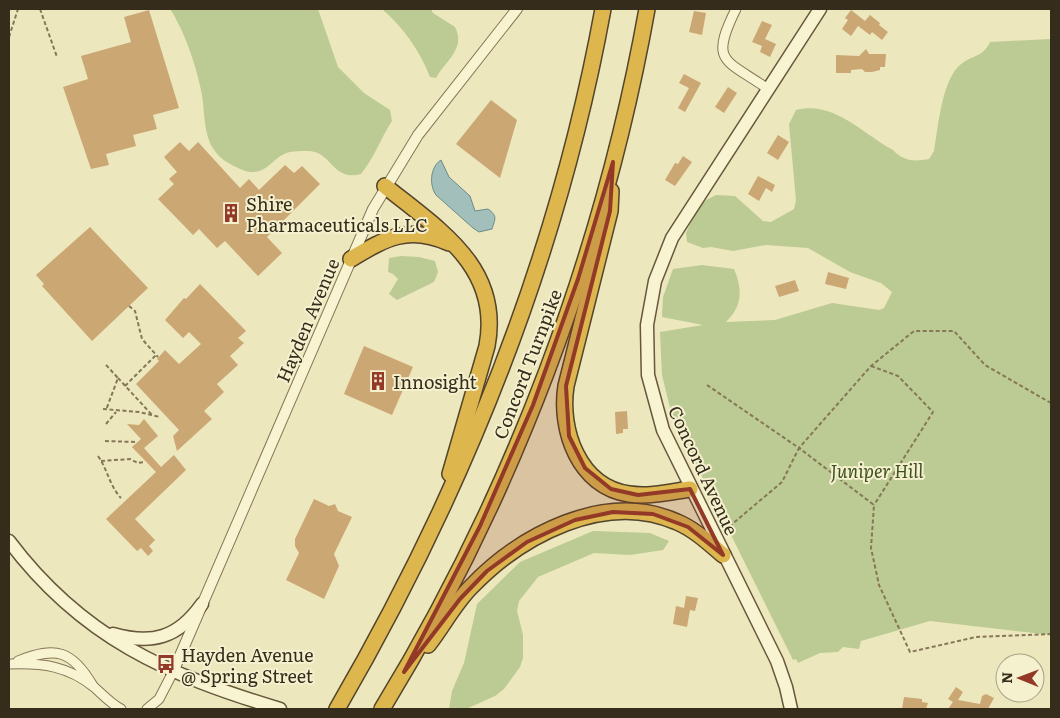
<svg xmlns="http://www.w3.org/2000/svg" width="1060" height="718" font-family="Literata,serif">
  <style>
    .green { fill: #bbcb93 }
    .water { fill: #a2bfbb; stroke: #698c89 }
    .building { fill: #cba774 }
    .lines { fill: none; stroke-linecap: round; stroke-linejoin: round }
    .minor-casing { stroke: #857757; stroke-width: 11 }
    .tertiary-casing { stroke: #857757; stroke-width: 12 }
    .secondary-casing { stroke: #67583b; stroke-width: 15 }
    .motorway-casing { stroke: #53442c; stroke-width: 18 }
    .path { stroke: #857757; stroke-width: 2; stroke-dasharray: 4 2.5; stroke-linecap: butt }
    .minor { stroke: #f8f3d1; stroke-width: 9 }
    .tertiary { stroke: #f8f3d1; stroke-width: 10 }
    .secondary { stroke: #f8f3d1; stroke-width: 12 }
    .motorway { stroke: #ddb64e; stroke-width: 15 }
    .marked { fill: #933928; fill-opacity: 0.2; stroke: #933928; stroke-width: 4; stroke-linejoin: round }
    .labels { text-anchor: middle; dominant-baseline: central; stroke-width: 4; stroke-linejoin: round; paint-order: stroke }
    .poi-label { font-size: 18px; fill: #352c1c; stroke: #f5f0ce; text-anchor: start }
    .street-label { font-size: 18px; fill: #352c1c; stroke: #f5f0ce }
    .park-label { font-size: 18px; font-style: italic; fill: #3e5123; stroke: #f5f0ce }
  </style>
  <rect width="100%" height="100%" fill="#ede7be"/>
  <!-- green -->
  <g class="green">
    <path d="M170,9H318L338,67L364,93L390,110L392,121C380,139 376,155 361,174C331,182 333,150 306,151C299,151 290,151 284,154C272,160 266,173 251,172C245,172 236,167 230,164C200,147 207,119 201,90C196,65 184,30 170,9Z"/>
    <path d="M382,9H431L433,13L455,27C466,49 446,60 436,78L430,77C420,51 403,27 382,9Z"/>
    <path d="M1051,39V635L930,621L861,641L859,649L843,647L838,652L820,653L798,663L796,659L793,660L672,416L662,375L660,332L703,325L662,317L663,297L673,269L702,265L734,269C743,290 742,307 726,322L775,320L832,303L879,310L884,308L892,292L881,283L850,272L808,248L766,245L733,251L711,247L703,248L687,242L686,233L697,209L706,200L716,195L735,196L763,221L771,222L794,209L796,200L789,124L796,110C834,100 863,134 893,150C903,161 915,162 929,159L934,151C938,127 942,83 958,67C971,54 982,59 990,42Z"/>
    <path d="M401,256L419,257L435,261L438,272L434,282L397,300L389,294L398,279L393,274L388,272L389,258Z"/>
    <path d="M593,531L650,533L669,541L663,550L630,555L594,553L538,577L519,601L517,611L523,635V658L520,667L504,689L495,696L466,709H449L452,691L464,663L477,604L520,562Z"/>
  </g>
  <!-- water -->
  <path class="water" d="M441,160L449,177L470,196L475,211L488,209C498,216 495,219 492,229L479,232L473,228L436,195C429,185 430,167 441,160Z"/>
  <!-- building -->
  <g class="building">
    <path d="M149,10L179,108L153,115L157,129L133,135L136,146L106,154L109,165L91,169L63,87L88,79L81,56L131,42L124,17Z"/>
    <path d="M851,10L865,21L870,15L880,23L879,25L888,32L882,40L872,32L870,35L858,26L851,36L842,29L848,20L845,18Z"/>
    <path d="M694,11L706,13L702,35L689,32Z"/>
    <path d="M762,21L772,25L765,39L776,44L770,57L760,52L762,46L752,42Z"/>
    <path d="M866,49L869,54H886L885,67H880V70L872,72H865L862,69L851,70V73H836V55L859,56Z"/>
    <path d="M684,74L701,83L685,112L678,108L689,88L679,83Z"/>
    <path d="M728,87L737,93L724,113L715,107Z"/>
    <path d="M491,100L517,120L500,178L456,144Z"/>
    <path d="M778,135L789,142L778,160L767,153Z"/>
    <path d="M180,142L189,151L198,142L240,188L249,179L259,190L285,165L294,173L302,166L320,184L267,237L282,253L258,276L225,241L217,248L199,229L193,235L158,199L174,184L169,179L177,172L164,157Z"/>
    <path d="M683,156L692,162L675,186L665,180L675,163L678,164Z"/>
    <path d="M758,176L775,185L772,192L766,188L759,201L748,194Z"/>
    <path d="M90,227L148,288L92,341L42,286L44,284L36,275Z"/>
    <path d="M828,272L849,278L846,289L825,284Z"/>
    <path d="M795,280L799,291L779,297L775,286Z"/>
    <path d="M200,284L246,331L238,338L244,343L230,356L238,365L217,384L224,392L204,411L212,419L177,451L173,436L179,430L136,384L159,361L157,359L165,350L179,364L201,344L189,332L183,338L165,320L184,298L186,299Z"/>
    <path d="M364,346L413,367L392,415L344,394Z"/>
    <path d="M627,411L628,429H623V433L616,434L615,412Z"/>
    <path d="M144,419L158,436L144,448L161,467L174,455L186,470L135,519L155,540L149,546L153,551L148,556L141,548L137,551L106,519L156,472L132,447L141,439L127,424L139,425Z"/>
    <path d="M314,499L329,506L335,504L338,511L352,517L334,554L339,566L324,599L286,580L299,553L295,546V539Z"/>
    <path d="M686,596L698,598L695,611L690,610L687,627L673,624L676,606L684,608Z"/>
    <path d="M956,687L963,692L958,700L980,704L982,696L986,694L994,698L988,709H948L953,702L948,699Z"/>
    <path d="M904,697L922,699V702L928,703L926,709H902Z"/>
  </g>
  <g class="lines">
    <!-- minor casing -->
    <g class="minor-casing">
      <g id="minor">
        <path d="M736,9C709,63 725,59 768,89"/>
        <path d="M18,661C56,646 72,650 93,686"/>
        <path d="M11,664C43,663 68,666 94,687C103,695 111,704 121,709"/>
        <path d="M147,709L159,699L173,672"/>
      </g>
    </g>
    <!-- tertiary casing -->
    <g class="tertiary-casing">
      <path id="tertiary" d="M173,672L373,209L418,135L517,9"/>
    </g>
    <!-- secondary casing -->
    <g class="secondary-casing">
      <g id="secondary">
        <path d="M9,541C82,638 167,675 280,709"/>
        <path d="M113,634C152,645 178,638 202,604"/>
        <path d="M791,709L786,687L777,661L663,430L648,375L647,325L655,281L672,238L820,9"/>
      </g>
    </g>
    <!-- motorway casing -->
    <g class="motorway-casing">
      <g id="motorway">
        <path d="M385,186C438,229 502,267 487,346L450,474"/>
        <path d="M611,191L610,211L566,386C559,430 579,487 629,494C649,497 670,492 690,489"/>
        <path d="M351,259C386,238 408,225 449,243"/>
        <path d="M428,645C443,626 454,604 471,587C521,535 605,490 677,522C694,529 709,543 723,555"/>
        <path d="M337,709C463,492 558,256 603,9"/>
        <path d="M382,709C512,496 603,255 647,9"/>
      </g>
    </g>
    <!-- path -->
    <g class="path">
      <path d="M40,9L57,57"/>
      <path d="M9,37L18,9"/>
      <path d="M129,306L135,311L142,339L158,357"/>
      <path d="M106,365L118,378L106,410"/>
      <path d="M871,366L898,376L933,412L874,505"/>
      <path d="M118,378L152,415"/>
      <path d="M707,385L799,448L782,482L724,531"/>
      <path d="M125,386L156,355"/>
      <path d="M1051,403L985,365L954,331H914L871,366L799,448L874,505L871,548L879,585L910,652L976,637L1051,634"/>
      <path d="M103,409L139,412L160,417"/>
      <path d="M106,424L116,412"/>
      <path d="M105,441L136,442"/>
      <path d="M98,456C108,470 109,485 121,498"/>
      <path d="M101,461L130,459L138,463L145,462"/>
    </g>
    <!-- minor -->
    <use href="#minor" class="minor"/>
    <!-- tertiary -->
    <use href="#tertiary" class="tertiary"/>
    <!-- secondary -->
    <use href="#secondary" class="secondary"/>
    <!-- motorway -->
    <use href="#motorway" class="motorway"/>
  </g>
  <!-- marked area -->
  <path class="marked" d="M613,162L610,211L566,386L569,436L585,468L611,489L638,495L690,489L723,555L688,527L653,514L613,512L575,520L527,542L487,571L460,599L404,672L480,526L533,405L578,279Z"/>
  <!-- icons -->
  <defs>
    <g id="building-bare" transform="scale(1.5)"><path d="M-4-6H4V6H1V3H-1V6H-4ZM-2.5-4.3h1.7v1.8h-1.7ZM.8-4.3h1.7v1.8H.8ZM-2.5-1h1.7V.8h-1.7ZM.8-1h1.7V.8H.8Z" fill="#933928" stroke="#f5f0ce" stroke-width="2.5" paint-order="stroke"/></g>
    <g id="bus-bare" transform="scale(1.5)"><path d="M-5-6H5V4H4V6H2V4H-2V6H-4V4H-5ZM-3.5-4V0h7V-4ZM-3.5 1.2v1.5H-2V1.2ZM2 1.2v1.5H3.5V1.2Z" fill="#933928" stroke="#f5f0ce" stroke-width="2.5" paint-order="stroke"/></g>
  </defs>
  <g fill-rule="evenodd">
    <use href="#building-bare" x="231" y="213"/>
    <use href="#building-bare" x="378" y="381"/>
    <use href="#bus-bare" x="166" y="664"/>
  </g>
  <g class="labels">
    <!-- poi labels -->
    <g class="poi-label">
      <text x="246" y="203">Shire<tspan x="246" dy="21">Pharmaceuticals LLC</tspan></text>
      <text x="393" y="381">Innosight</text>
      <text x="181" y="654">Hayden Avenue<tspan x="181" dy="21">@ Spring Street</tspan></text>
    </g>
    <!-- street labels -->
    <g class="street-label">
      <text transform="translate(307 320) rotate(-67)">Hayden Avenue</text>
      <text transform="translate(527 364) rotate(-69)">Concord Turnpike</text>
      <text transform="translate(704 470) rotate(65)">Concord Avenue</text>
    </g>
    <!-- park labels -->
    <g class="park-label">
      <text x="877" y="470">Juniper Hill</text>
    </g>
  </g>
  <!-- border -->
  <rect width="1060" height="718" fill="none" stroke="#352c1c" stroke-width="20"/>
  <!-- north arrow -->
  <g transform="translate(1020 678) rotate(271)"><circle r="24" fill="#f5f0ce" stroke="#a8a287"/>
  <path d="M0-4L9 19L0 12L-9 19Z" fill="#933928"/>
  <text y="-8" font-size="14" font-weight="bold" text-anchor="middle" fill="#352c1c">N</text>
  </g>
</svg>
